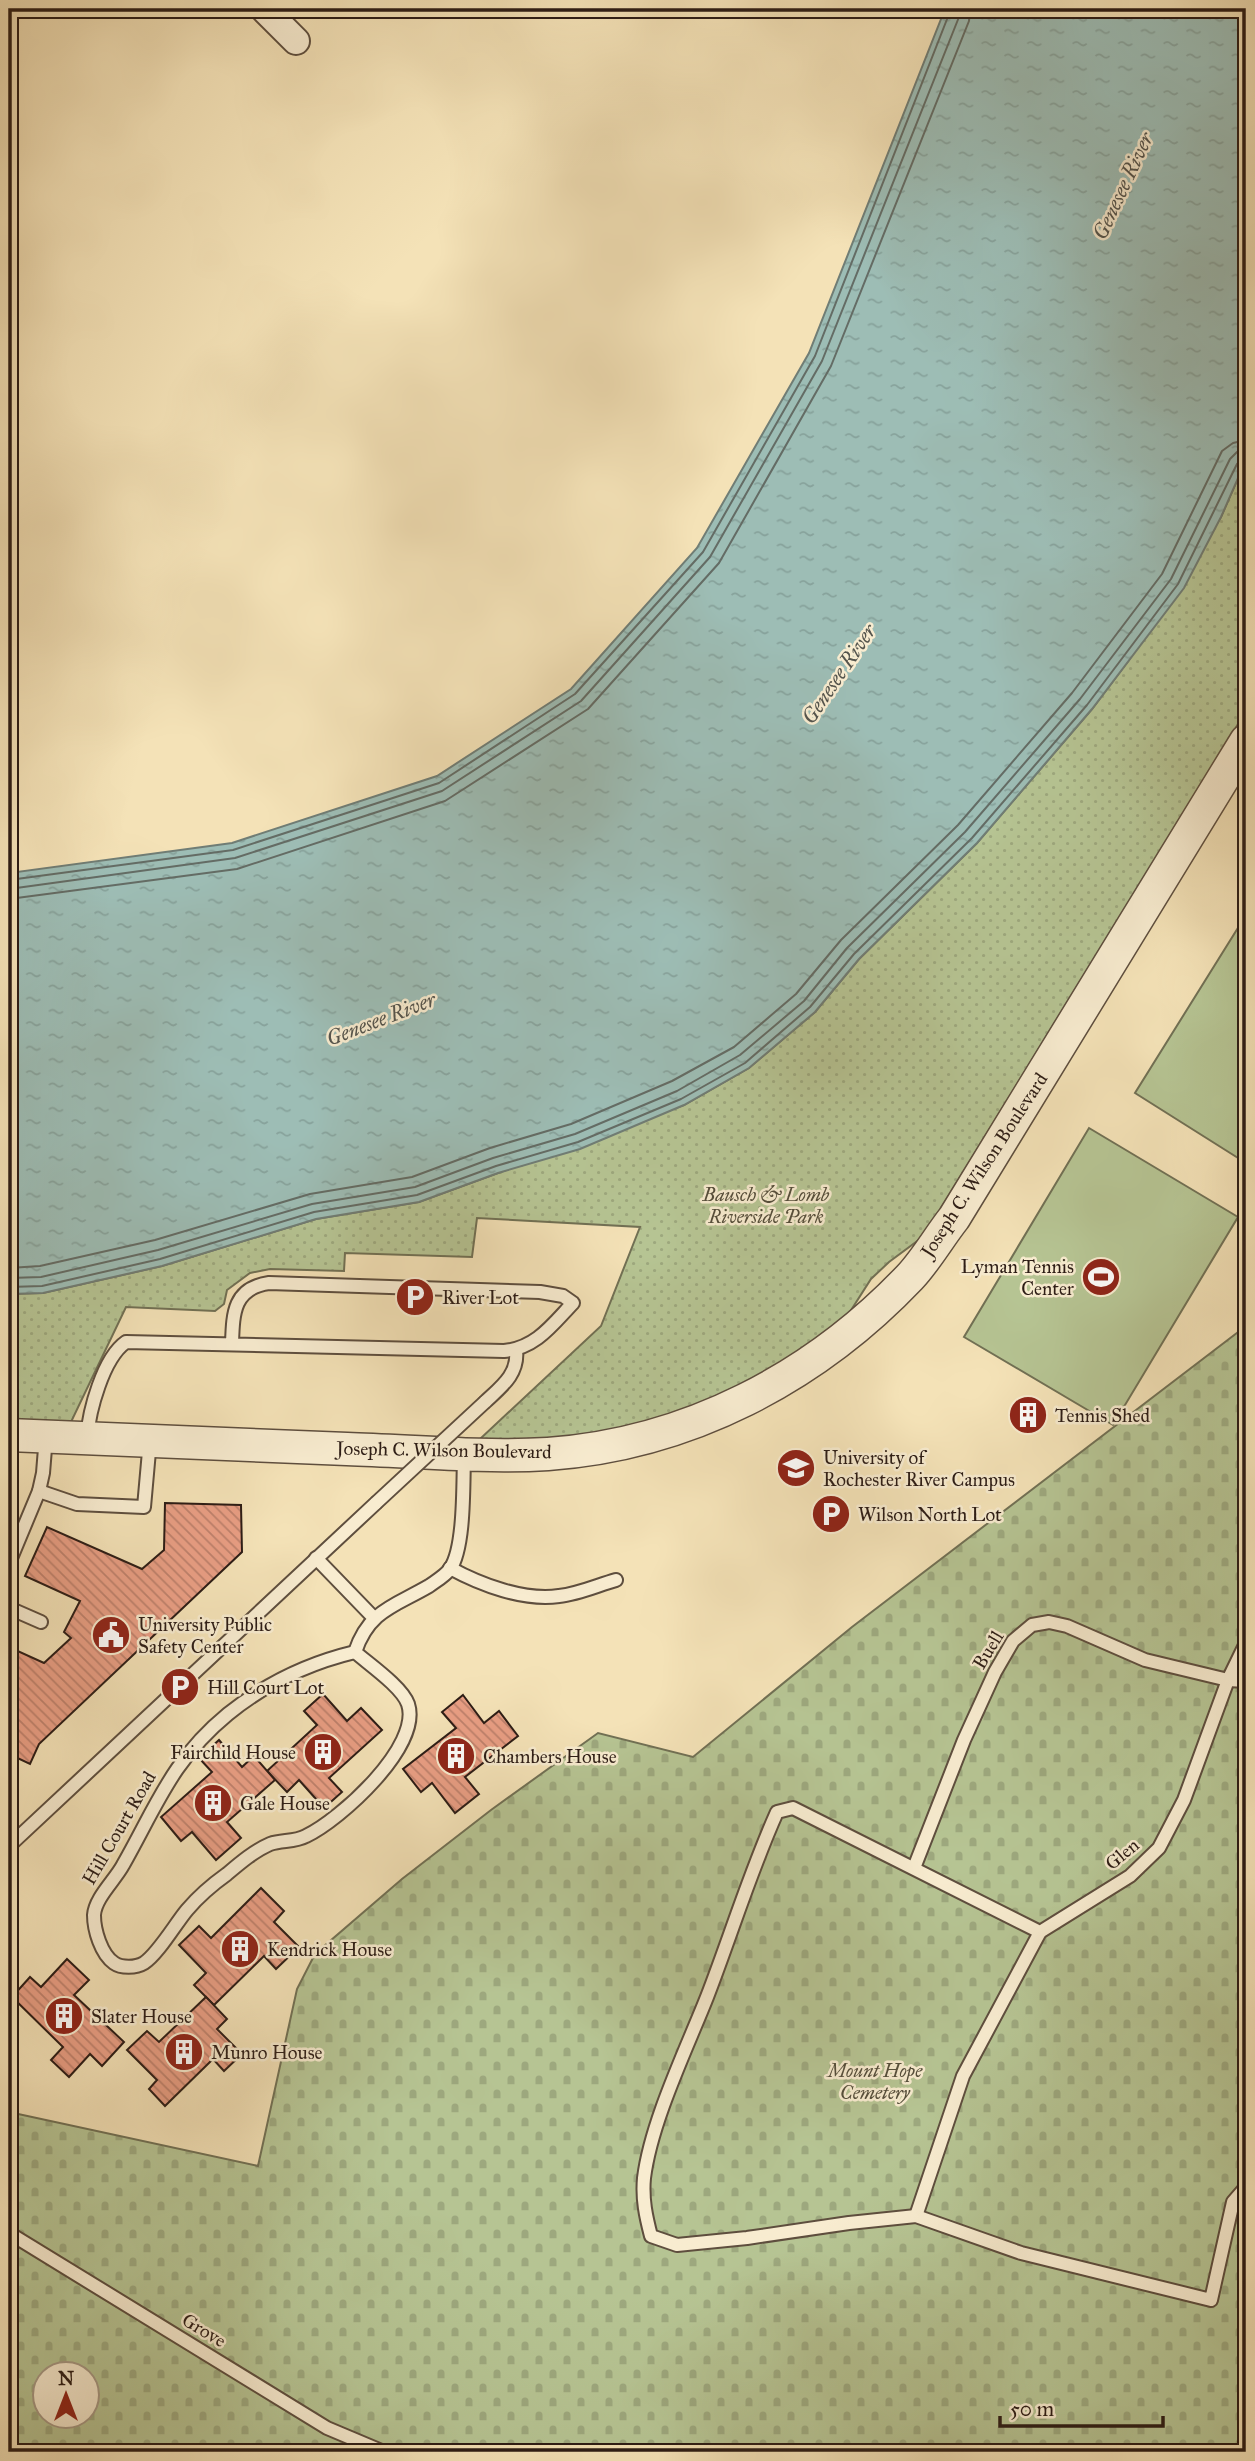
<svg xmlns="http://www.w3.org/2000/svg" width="1255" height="2461" font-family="'IM FELL Great Primer',serif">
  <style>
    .cemetery { fill: url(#cemetery-stones); stroke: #717054; stroke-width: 2; fill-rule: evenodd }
    .park { fill: url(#park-dots); stroke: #717054; stroke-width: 2 }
    .pitch { fill: #b6c493; stroke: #717054; stroke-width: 2 }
    .water { fill: url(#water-ripples); stroke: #707d75; stroke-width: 2 }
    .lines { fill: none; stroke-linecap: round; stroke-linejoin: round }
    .shore { stroke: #646c65; stroke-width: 2 }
    .building { fill: url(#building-back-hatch); stroke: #2c1c15; stroke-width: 2 }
    .service-casing { stroke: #5e4e3e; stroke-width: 16 }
    .minor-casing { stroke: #5e4e3e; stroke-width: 30 }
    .tertiary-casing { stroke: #5e4e3e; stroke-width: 35 }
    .service { stroke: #f8ecd0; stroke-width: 12 }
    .minor { stroke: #f8ecd0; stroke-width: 26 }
    .tertiary { stroke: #f8ecd0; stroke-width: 32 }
    .service-bridge-casing { stroke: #5e4e3e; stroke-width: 16; stroke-linecap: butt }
    .service-bridge { stroke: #f8ecd0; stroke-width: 12 }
    .labels { text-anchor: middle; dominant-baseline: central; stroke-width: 5; stroke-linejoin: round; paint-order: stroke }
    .street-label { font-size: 19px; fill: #2c1c15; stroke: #f8ecd0 }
    .park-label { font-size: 19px; font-style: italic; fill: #554e3b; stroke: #f8ecd0 }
    .poi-label { font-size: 19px; fill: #2c1c15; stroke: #f8ecd0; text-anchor: start }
    .water-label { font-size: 21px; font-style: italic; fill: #54544d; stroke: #f8ecd0 }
  </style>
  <defs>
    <pattern id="cemetery-stones" width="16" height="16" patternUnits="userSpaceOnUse" patternTransform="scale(1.75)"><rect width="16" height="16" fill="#b6c493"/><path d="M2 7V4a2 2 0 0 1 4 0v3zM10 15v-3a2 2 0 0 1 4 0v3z" fill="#9da87e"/></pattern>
    <pattern id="park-dots" width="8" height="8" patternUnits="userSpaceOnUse" patternTransform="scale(1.75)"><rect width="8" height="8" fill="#b6c493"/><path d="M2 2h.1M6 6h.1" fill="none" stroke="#9da87e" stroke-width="1.8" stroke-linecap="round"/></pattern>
    <pattern id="water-ripples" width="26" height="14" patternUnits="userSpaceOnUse" patternTransform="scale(1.75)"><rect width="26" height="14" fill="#9dbdb5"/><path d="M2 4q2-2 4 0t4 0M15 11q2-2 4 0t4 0" fill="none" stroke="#87a29b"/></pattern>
    <pattern id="building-back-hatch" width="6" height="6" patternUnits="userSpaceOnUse" patternTransform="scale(1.75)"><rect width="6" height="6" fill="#e99e84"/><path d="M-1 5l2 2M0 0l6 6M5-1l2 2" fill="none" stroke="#bd806b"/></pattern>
  </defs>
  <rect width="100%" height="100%" fill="#f4e2b7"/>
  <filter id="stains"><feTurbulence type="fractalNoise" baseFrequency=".00286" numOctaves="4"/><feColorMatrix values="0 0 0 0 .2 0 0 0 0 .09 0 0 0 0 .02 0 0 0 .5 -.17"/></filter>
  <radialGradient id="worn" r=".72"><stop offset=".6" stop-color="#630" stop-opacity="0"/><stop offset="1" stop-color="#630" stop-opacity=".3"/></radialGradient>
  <!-- cemetery -->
  <path class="cemetery" d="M1246,1326V2452H9V2112L258,2166L297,1989L315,1954L402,1879L491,1810L598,1733L693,1757L852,1627ZM46,2374H88V2416H46Z"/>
  <!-- park -->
  <path class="park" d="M1246,460V711L924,1236L889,1262L871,1279L846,1318L808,1348L713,1400L660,1419L606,1432L552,1439H480L601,1326L640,1227L477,1218L472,1257L345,1253L344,1271L270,1269L250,1273L227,1290L224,1304L215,1311L126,1307L71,1422L9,1420V1294L43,1293L162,1266L316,1219L419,1202L684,1105L749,1068L815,1012L859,959L977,843L1092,709L1129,660L1221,517Z"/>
  <!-- pitch -->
  <g class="pitch">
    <path d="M1246,915V1163L1135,1093Z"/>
    <path d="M1089,1128L1238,1217L1113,1425L964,1337Z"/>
  </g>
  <!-- water -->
  <path class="water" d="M945,9H1246V460L1221,517L1184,588L1092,709L977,843L859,959L815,1012L749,1068L684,1105L580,1149L498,1173L419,1202L316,1219L162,1266L43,1293L9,1294V873L232,843L437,776L571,689L697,548L809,353Z"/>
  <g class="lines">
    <!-- shore -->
    <g class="shore">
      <path d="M9,880L233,850L439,783L575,694L703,552L815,356L951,9"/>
      <path d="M9,889L235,858L442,791L581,701L710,557L822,361L959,17L960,9"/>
      <path d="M9,899L237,869L445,801L588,709L719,563L831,366L969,21L970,9"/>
      <path d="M9,1268L40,1266L155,1240L310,1194L412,1177L490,1148L571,1124L672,1081L734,1047L796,994L841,940L958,825L1072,693L1162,574L1222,451L1233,443L1246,440"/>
      <path d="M9,1278L41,1277L158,1250L312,1204L415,1187L493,1158L575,1134L677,1091L740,1055L804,1001L847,948L965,832L1080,699L1171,579L1230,459L1237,452L1246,451"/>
      <path d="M9,1287L42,1286L160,1259L314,1212L417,1195L496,1166L578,1142L681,1099L745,1063L810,1007L854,954L972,838L1087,705L1178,584L1237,464L1241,460H1246"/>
    </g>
  </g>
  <!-- building -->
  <g class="building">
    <path d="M1028,1401L1042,1419L1027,1429L1014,1411Z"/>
    <path d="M165,1503L241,1505L242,1552L39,1744L30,1764L9,1754V1647L44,1663L71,1638L64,1632L80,1601L25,1576L47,1527L142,1569L164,1550Z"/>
    <path d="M323,1694L347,1721L361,1708L382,1730L329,1778L342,1792L324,1808L299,1780L287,1792L267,1771L317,1725L304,1711Z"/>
    <path d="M463,1695L484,1723L499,1711L518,1736L465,1777L479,1794L455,1813L432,1783L421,1792L403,1769L456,1728L442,1712Z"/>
    <path d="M219,1740L242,1767L254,1756L275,1780L227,1822L241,1838L216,1860L192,1832L181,1841L161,1817L212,1772L199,1758Z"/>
    <path d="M261,1888L284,1911L274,1922L299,1947L276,1969L264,1956L214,2005L194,1985L206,1973L179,1945L199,1926L211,1938Z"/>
    <path d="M67,1959L89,1980L74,1995L124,2042L102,2066L90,2054L69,2077L51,2060L63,2047L12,1997L30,1977L41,1987Z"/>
    <path d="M206,1997L227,2019L217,2029L242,2054L224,2071L213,2059L165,2106L149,2089L157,2080L127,2050L147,2031L159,2042Z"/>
  </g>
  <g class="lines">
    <!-- service casing -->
    <g class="service-casing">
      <g id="service">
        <path d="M485,1402C501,1387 519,1374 516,1350"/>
        <path d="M87,1438C89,1411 103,1358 126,1342L504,1351C536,1348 552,1325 573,1303L563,1296L540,1292L269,1283C233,1288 233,1314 232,1344"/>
        <path d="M39,1491L77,1504L144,1507L150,1440"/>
        <path d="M316,1558L374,1618"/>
        <path d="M9,1563L39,1491L43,1473L46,1436"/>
        <path d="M450,1568C481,1585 524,1601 559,1596C579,1594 598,1585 616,1580"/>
        <path d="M9,1608L41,1622"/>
        <path d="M1246,1643L1228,1680L1184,1800L1159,1848L1130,1876L1040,1932L793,1808L777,1812C750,1872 731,1935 707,1997C686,2050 651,2122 644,2178C642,2199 646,2217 651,2236L677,2245L747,2238L849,2223L916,2216L1021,2253L1211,2300L1233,2202L1246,2187"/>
        <path d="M355,1652C370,1665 402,1687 408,1704C422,1746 340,1820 306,1836C295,1842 282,1840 270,1844C254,1851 240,1863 227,1874C213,1884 198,1897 187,1910C176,1923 158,1954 144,1963C136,1968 121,1968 114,1963C101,1954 94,1930 94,1915C95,1898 115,1880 123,1865C157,1805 172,1760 228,1714C265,1684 309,1663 355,1652Z"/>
        <path d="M355,1652C369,1610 395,1606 429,1586C436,1581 445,1576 450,1569C465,1548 463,1483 464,1456"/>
        <path d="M9,1846L376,1503"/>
        <path d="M914,1868L964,1740L995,1672L1013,1641L1032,1625L1049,1622L1067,1626L1145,1660L1228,1680L1246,1681"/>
        <path d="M916,2216L963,2076L1040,1932"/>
        <path d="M9,2233L327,2428L384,2452"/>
      </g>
    </g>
    <!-- minor casing -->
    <g class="minor-casing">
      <path id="minor" d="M264,9L296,41"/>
    </g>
    <!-- tertiary casing -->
    <g class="tertiary-casing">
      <path id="tertiary" d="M9,1435C121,1439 234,1444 347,1449C413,1451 481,1458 548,1454C688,1444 814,1378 910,1277C926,1260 939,1237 954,1218L1246,741"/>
    </g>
    <!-- service -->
    <use href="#service" class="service"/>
    <!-- minor -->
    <use href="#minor" class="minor"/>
    <!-- tertiary -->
    <use href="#tertiary" class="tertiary"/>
    <!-- service-bridge casing -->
    <g class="service-bridge-casing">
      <path id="service-bridge" d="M376,1503L485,1402"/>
    </g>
    <!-- service-bridge -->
    <use href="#service-bridge" class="service-bridge"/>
  </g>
  <!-- icons -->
  <defs>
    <g id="stadium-disc" transform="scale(2.0125)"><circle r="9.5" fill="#8f2418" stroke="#f8ecd0"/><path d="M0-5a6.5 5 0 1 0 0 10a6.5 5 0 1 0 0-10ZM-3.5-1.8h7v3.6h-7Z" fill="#fff"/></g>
    <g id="parking-disc" transform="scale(2.0125)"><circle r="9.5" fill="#8f2418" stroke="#f8ecd0"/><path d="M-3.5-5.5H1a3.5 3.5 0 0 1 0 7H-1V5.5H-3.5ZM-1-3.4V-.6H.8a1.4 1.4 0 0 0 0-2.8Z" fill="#fff"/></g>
    <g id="building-disc" transform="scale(2.0125)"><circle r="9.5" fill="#8f2418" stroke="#f8ecd0"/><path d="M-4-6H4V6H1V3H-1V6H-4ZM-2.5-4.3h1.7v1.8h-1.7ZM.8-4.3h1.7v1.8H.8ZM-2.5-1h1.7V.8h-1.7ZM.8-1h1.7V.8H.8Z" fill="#fff"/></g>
    <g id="university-disc" transform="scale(2.0125)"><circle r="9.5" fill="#8f2418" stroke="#f8ecd0"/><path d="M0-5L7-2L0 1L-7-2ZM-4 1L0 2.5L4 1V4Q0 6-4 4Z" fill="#fff"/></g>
    <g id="civic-disc" transform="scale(2.0125)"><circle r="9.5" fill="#8f2418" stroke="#f8ecd0"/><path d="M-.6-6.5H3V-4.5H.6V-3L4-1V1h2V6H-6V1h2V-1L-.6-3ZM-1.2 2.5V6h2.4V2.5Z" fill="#fff"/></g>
  </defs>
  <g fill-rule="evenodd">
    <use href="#stadium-disc" x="1101" y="1277"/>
    <use href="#parking-disc" x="415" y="1297"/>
    <use href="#building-disc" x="1028" y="1415"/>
    <use href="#university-disc" x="796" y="1468"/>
    <use href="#parking-disc" x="831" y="1514"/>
    <use href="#civic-disc" x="111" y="1635"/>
    <use href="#parking-disc" x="180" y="1687"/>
    <use href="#building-disc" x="323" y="1752"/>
    <use href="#building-disc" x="456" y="1756"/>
    <use href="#building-disc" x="213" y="1803"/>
    <use href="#building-disc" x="240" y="1949"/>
    <use href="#building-disc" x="64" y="2016"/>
    <use href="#building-disc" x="184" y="2052"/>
  </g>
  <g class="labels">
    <!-- street labels -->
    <g class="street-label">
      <text transform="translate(984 1165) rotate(-57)">Joseph C. Wilson Boulevard</text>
      <text transform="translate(444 1450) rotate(1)">Joseph C. Wilson Boulevard</text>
      <text transform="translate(988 1650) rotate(-59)">Buell</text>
      <text transform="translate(119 1828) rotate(-60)">Hill Court Road</text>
      <text transform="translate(1122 1854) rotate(-40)">Glen</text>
      <text transform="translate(204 2330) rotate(31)">Grove</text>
    </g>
    <!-- park labels -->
    <g class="park-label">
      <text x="766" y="1194">Bausch &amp; Lomb<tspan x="766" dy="22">Riverside Park</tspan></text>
      <text x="875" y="2070">Mount Hope<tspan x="875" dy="22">Cemetery</tspan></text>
    </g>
    <!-- poi labels -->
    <g class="poi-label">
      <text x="1074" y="1266" text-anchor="end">Lyman Tennis<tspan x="1074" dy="22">Center</tspan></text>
      <text x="442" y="1297">River Lot</text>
      <text x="1055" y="1415">Tennis Shed</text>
      <text x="823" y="1457">University of<tspan x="823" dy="22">Rochester River Campus</tspan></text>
      <text x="858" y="1514">Wilson North Lot</text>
      <text x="138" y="1624">University Public<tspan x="138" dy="22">Safety Center</tspan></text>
      <text x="207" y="1687">Hill Court Lot</text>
      <text x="296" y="1752" text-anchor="end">Fairchild House</text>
      <text x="483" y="1756">Chambers House</text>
      <text x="240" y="1803">Gale House</text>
      <text x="267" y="1949">Kendrick House</text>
      <text x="91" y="2016">Slater House</text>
      <text x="211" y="2052">Munro House</text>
    </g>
    <!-- water labels -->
    <g class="water-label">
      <text transform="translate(1123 186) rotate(-65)">Genesee River</text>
      <text transform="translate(839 674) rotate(-56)">Genesee River</text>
      <text transform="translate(381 1019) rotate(-21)">Genesee River</text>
    </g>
  </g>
  <!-- margin -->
  <rect width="1255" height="2461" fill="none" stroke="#f4e2b7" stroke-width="35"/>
  <rect x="10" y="10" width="1234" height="2440" fill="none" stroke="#2c1c15" stroke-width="3.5"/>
  <rect x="18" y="18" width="1220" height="2426" fill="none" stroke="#2c1c15" stroke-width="2"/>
  <!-- north arrow -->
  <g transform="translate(66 2395)"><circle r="33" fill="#f8ecd0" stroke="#a69985" stroke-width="2"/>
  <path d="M0-5L12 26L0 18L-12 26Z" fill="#8f2418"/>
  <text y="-10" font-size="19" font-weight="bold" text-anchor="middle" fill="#2c1c15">N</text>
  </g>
  <!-- scale -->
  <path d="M1000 2416v10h163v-10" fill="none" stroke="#2c1c15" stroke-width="3.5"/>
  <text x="1010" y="2416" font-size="21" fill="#2c1c15" stroke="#f8ecd0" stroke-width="5" paint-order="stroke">50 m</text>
  <rect width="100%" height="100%" filter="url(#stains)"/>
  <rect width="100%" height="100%" fill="url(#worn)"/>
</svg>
